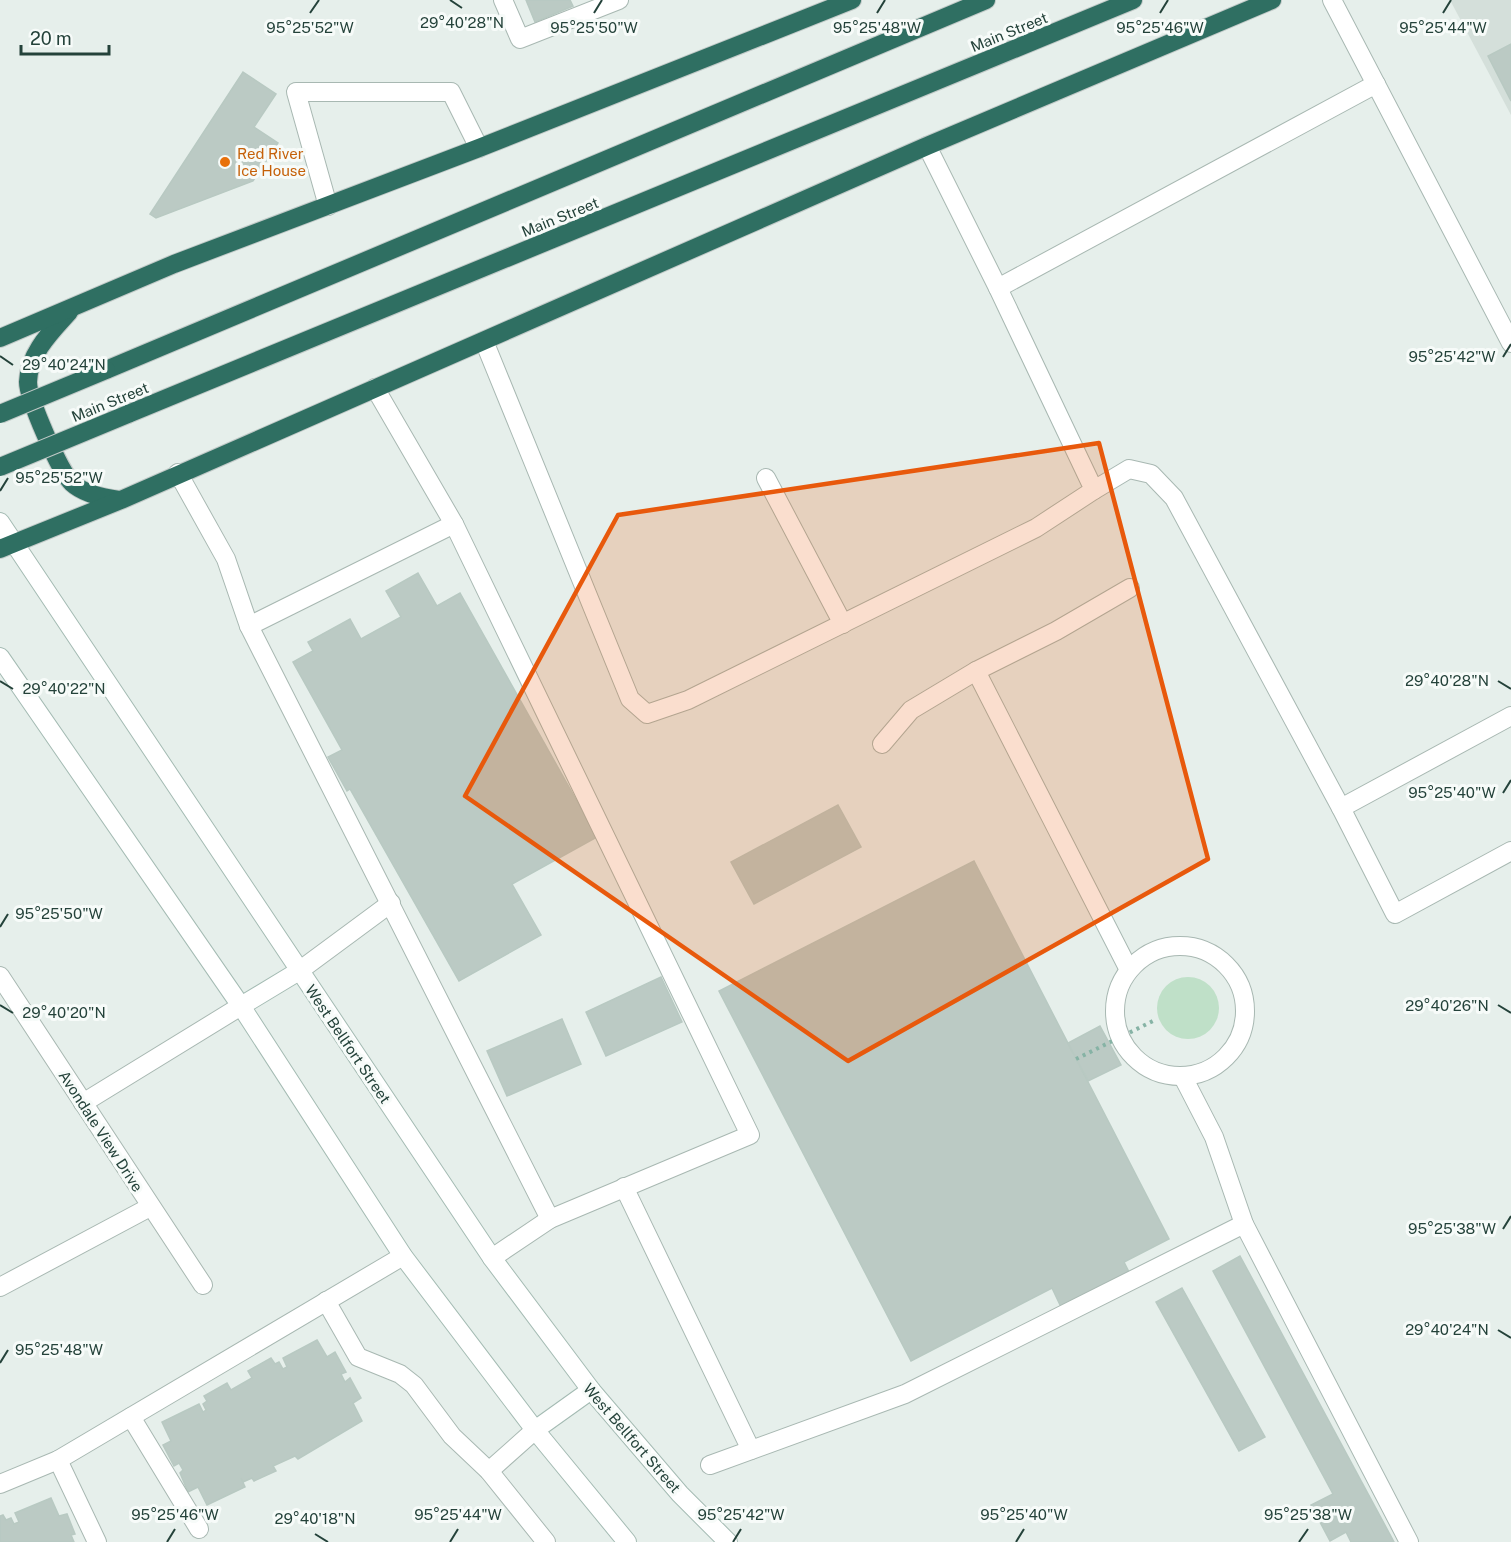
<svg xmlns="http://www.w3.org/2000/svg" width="1511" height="1542" font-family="'Public Sans',sans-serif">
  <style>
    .built { fill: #d4dfda }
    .green { fill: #bfe0c8 }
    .building { fill: #bbcac4; stroke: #b8c9c2; stroke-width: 1.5 }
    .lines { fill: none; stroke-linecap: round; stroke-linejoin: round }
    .lane-casing { stroke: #a8b8b2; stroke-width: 20 }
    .street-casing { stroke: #a8b8b2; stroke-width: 20 }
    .secondary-casing { stroke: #a4bbb3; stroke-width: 20 }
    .highway-casing { stroke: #c2cac8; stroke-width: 20 }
    .path { stroke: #86b3a5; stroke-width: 4; stroke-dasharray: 3 4.5; stroke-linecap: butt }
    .lane { stroke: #fff; stroke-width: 18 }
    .street { stroke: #fff; stroke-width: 18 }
    .secondary { stroke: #fff; stroke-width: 18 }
    .highway { stroke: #2f6f62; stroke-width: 18 }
    .highway-bridge-casing { stroke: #c2cac8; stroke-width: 20; stroke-linecap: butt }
    .highway-bridge { stroke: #2f6f62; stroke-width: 18 }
    .marked { fill: #e8590c; fill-opacity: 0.2; stroke: #e8590c; stroke-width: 4.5; stroke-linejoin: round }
    .ticks { fill: none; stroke: #24423a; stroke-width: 2 }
    .food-dot { fill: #e8710a; stroke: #f7fbf9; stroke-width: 2 }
    .labels { text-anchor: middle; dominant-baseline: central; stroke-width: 6; stroke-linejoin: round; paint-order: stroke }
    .street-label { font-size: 15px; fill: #24423a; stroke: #f7fbf9 }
    .food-label { font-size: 15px; fill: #c56008; stroke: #f7fbf9; text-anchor: start }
    .ticks-label { font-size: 15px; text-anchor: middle; fill: #24423a; stroke: #f7fbf9; stroke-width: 6; stroke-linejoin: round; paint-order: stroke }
  </style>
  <rect width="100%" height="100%" fill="#e6efeb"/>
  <!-- built -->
  <path class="built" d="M1450,0H1511V115Z"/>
  <!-- green -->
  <circle class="green" cx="1188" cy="1008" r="31"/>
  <!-- building -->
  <g class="building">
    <path d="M526,0H570L573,6L535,22Z"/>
    <path d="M1511,44V101L1488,56Z"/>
    <path d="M243,72L276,94L254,127L278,143L253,181L156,218L150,214Z"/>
    <path d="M418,573L437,606L460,593L597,837L512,884L541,935L459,981L350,789L347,791L328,757L342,750L293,662L313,651L308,642L350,619L361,639L401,617L386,591Z"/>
    <path d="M838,805L861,847L754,904L731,862Z"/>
    <path d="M974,861L1169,1239L1124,1262L1129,1272L1061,1307L1052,1288L911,1361L719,991Z"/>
    <path d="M661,977L682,1022L606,1056L586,1012Z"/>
    <path d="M562,1019L581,1064L507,1096L487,1051Z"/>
    <path d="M1100,1026L1121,1065L1088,1081L1068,1043Z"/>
    <path d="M1240,1256L1394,1542H1351L1346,1532L1330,1541L1311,1505L1333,1494L1213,1271Z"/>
    <path d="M1182,1288L1265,1437L1239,1451L1156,1302Z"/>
    <path d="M317,1340L327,1357L335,1352L346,1372L341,1374L345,1382L350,1378L361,1398L353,1403L362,1421L298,1459L295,1456L273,1466L276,1471L254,1481L252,1478L243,1482L241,1478L245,1487L207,1505L198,1487L188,1492L180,1473L183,1470L179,1463L174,1466L163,1445L171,1441L162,1422L199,1404L203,1412L206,1410L203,1404L207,1401L204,1396L227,1383L231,1390L252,1378L248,1371L271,1358L275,1364L279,1362L283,1369L287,1367L283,1358Z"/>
    <path d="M51,1498L59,1516L67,1514L75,1534L71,1535L74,1542H0V1516L3,1515L6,1520L11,1518L14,1524L19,1522L15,1513Z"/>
  </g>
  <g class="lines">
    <!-- lane casing -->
    <g class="lane-casing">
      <g id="lane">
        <path d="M503,0L520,39L619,0"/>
        <path d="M1332,0L1511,343"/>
        <path d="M328,206L296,92H451L479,148"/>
        <path d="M998,288L1376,84"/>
        <path d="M484,341L630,699L647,714L688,700L1036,528L1094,490L998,288L927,146"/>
        <path d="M375,388L454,524L750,1135L550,1219L492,1258"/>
        <path d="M178,473L226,559L249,626L550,1219"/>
        <path d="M766,478L843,624"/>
        <path d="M1094,490L1129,469L1151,474L1174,498L1341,808L1511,716"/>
        <path d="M249,626L454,524"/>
        <path d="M976,671L1129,970"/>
        <path d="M882,744L911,710L976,671L1056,631L1130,588"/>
        <path d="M1341,808L1395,914L1511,851"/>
        <circle cx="1180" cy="1011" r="65"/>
        <path d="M299,971L391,903"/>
        <path d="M1183,1077L1214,1137L1244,1224L1409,1542"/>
        <path d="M624,1187L751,1450"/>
        <path d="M326,1301L358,1357L400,1374L414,1385L452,1436L489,1471L546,1542"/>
        <path d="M131,1417L199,1529"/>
        <path d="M58,1460L97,1542"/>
        <path d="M710,1465L905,1394L1244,1224"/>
        <path d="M489,1471L535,1430"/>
        <path d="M0,1484L58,1460L403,1256"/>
      </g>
    </g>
    <!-- street casing -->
    <g class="street-casing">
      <g id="street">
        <path d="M0,976L203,1285"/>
        <path d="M83,1103L241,1006"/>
        <path d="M0,1287L150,1207"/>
      </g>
    </g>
    <!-- secondary casing -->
    <g class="secondary-casing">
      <g id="secondary">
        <path d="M0,522L492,1258L591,1390L680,1494L728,1542"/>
        <path d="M0,657L241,1006L403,1256L535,1430L627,1542"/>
        <path d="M241,1006L299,971"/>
        <path d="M535,1430L591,1390"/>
      </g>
    </g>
    <!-- highway casing -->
    <g class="highway-casing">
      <g id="highway">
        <path d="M69,312C51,332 29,353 28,382C28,399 60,472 72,483C84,494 104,498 119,500"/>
        <path d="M0,338L174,264L479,148L852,0"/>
        <path d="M106,370L986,0"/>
        <path d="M128,414L1133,0"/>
        <path d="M0,549L121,500L927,146L1272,0"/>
      </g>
    </g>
    <!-- path -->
    <path class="path" d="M1076,1059L1155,1020"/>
    <!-- lane -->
    <use href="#lane" class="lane"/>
    <!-- street -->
    <use href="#street" class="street"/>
    <!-- secondary -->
    <use href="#secondary" class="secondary"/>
    <!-- highway -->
    <use href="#highway" class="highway"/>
    <!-- highway-bridge casing -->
    <g class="highway-bridge-casing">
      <g id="highway-bridge">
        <path d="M0,414L106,370"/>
        <path d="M0,467L128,414"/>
      </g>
    </g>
    <!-- highway-bridge -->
    <use href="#highway-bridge" class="highway-bridge"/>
  </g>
  <!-- marked area -->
  <path class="marked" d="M1099,443L1208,859L848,1061L465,796L618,515Z"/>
  <!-- ticks -->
  <path class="ticks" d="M450,0L462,8M310,13L319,0M594,13L602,0M877,13L885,0M1160,13L1168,0M1443,13L1451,0M0,356L13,365M1503,357L1511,344M0,491L8,478M0,681L13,689M1498,681L1511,689M1503,793L1511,780M0,927L8,914M0,1005L13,1013M1498,1005L1511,1013M1503,1229L1511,1216M1498,1330L1511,1338M0,1363L8,1350M315,1534L328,1542M167,1542L175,1529M450,1542L458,1529M733,1542L741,1529M1016,1542L1024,1529M1299,1542L1308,1529"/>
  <!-- markers -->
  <circle class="food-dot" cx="225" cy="162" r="6"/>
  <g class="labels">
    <!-- street labels -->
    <g class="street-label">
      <text transform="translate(1009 32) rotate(-22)">Main Street</text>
      <text transform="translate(560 217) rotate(-22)">Main Street</text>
      <text transform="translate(110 402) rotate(-22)">Main Street</text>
      <text transform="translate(348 1044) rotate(56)">West Bellfort Street</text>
      <text transform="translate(101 1131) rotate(57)">Avondale View Drive</text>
      <text transform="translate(632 1438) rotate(49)">West Bellfort Street</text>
    </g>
    <!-- food labels -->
    <g class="food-label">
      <text x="237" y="153">Red River<tspan x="237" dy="17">Ice House</tspan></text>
    </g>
  </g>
  <g class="ticks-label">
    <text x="462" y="28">29°40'28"N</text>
    <text x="877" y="33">95°25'48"W</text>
    <text x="1443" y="33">95°25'44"W</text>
    <text x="310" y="33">95°25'52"W</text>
    <text x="594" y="33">95°25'50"W</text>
    <text x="1160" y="33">95°25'46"W</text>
    <text x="1452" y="362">95°25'42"W</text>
    <text x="64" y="370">29°40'24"N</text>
    <text x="59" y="483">95°25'52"W</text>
    <text x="1447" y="686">29°40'28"N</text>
    <text x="64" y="694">29°40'22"N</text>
    <text x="1452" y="798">95°25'40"W</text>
    <text x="59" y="919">95°25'50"W</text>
    <text x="1447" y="1011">29°40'26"N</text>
    <text x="64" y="1018">29°40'20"N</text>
    <text x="1452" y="1234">95°25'38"W</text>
    <text x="1447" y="1335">29°40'24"N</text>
    <text x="59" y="1355">95°25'48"W</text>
    <text x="175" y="1520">95°25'46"W</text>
    <text x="458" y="1520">95°25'44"W</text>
    <text x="741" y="1520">95°25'42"W</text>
    <text x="1024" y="1520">95°25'40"W</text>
    <text x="1308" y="1520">95°25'38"W</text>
    <text x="315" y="1524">29°40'18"N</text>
  </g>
  <!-- scale -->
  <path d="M21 45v9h88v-9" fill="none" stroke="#24423a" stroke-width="3"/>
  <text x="30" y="45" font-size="18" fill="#24423a" stroke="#f7fbf9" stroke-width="4.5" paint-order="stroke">20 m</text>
</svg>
